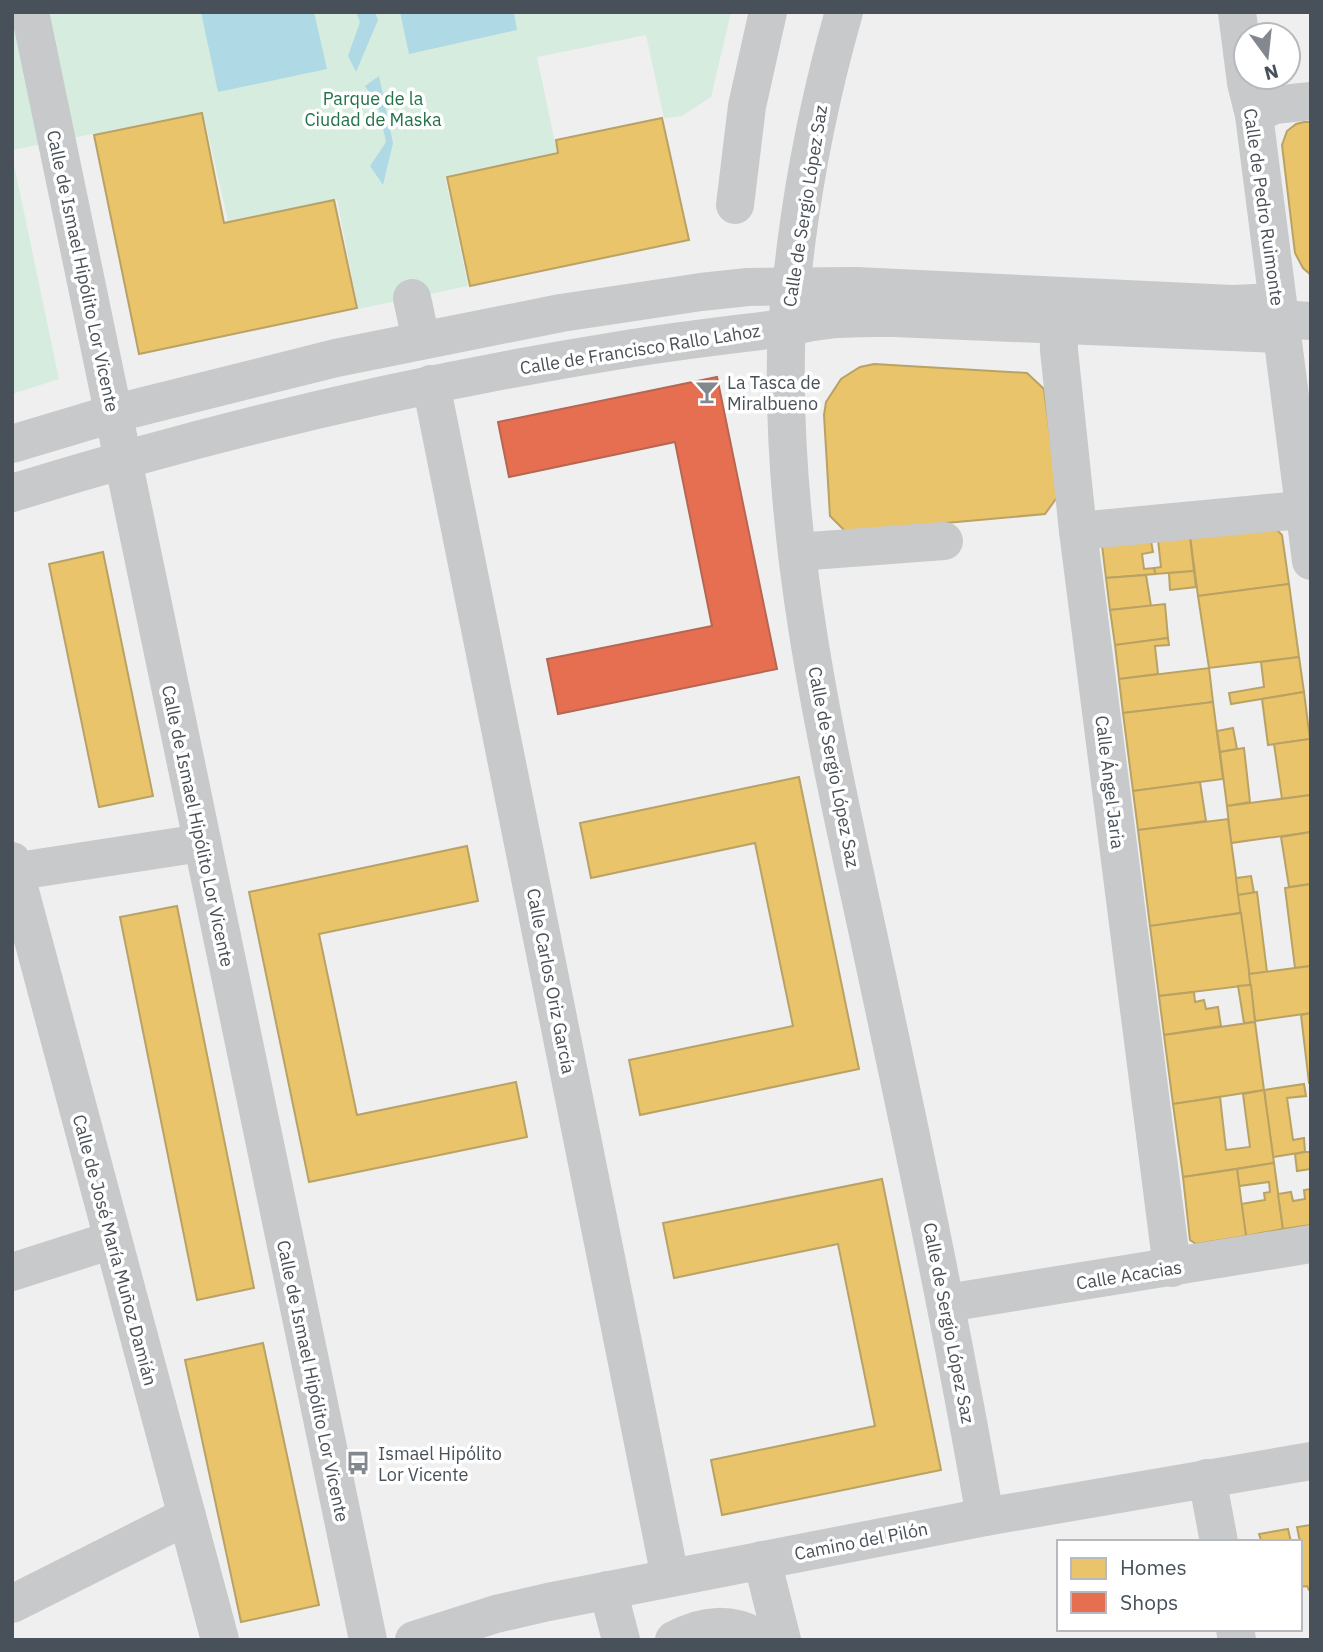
<svg xmlns="http://www.w3.org/2000/svg" width="1323" height="1652" font-family="'IBM Plex Sans',sans-serif">
  <style>
    .green { fill: #d6ecde }
    .water { fill: #afdae5 }
    .homes { fill: #e9c46a; stroke: #b9a265; stroke-width: 2 }
    .shops { fill: #e76f51; stroke: #b76653; stroke-width: 2 }
    .lines { fill: none; stroke-linecap: round; stroke-linejoin: round }
    .minor { stroke: #c7c9ca; stroke-width: 38 }
    .labels { text-anchor: middle; dominant-baseline: central; stroke-width: 7; stroke-linejoin: round; paint-order: stroke }
    .park-label { font-size: 18px; fill: #227249; stroke: #fff }
    .street-label { font-size: 18px; fill: #485159; stroke: #fff }
    .poi-label { font-size: 18px; fill: #485159; stroke: #fff; text-anchor: start }
  </style>
  <rect width="100%" height="100%" fill="#efefef"/>
  <!-- green -->
  <g class="green">
    <path d="M12,12H731L711,97L682,116L664,118L646,35L537,57L557,152L445,176L468,286L358,309L337,199L228,221L203,112L12,150Z"/>
    <path d="M12,155L59,379L12,394Z"/>
  </g>
  <!-- water -->
  <g class="water">
    <path d="M201,12H314L327,69L218,92Z"/>
    <path d="M356,12H375L378,20L356,72L348,56L360,22Z"/>
    <path d="M400,12H514L517,30L409,54Z"/>
    <path d="M379,76L393,143L383,185L370,166L386,142L378,106L365,86Z"/>
  </g>
  <!-- homes -->
  <g class="homes">
    <path d="M202,113L224,223L334,200L357,308L139,354L94,135Z"/>
    <path d="M662,118L689,240L470,286L447,177L558,153L556,140Z"/>
    <path d="M1304,122H1311V275L1303,268L1295,253L1282,145L1287,131L1296,124Z"/>
    <path d="M874,364L1027,373L1044,389L1058,496L1045,514L846,532L830,516L824,415L826,402L841,379L860,367Z"/>
    <path d="M1277,530L1282,535L1289,584L1198,596L1190,537Z"/>
    <path d="M1190,537L1194,571L1155,574L1154,568L1161,567L1158,540Z"/>
    <path d="M1151,541L1153,552L1142,554L1144,569L1154,568L1155,574L1106,578L1102,545Z"/>
    <path d="M103,552L153,796L99,807L49,564Z"/>
    <path d="M1194,571L1196,587L1170,590L1169,573Z"/>
    <path d="M1146,575L1151,606L1110,610L1106,578Z"/>
    <path d="M1289,584L1299,657L1209,668L1198,596Z"/>
    <path d="M1165,604L1168,638L1115,645L1110,610Z"/>
    <path d="M1168,638L1169,645L1155,646L1158,674L1119,679L1115,645Z"/>
    <path d="M1299,657L1304,692L1231,704L1229,693L1264,687L1261,662Z"/>
    <path d="M1209,668L1213,702L1123,713L1119,679Z"/>
    <path d="M1304,692L1310,739L1268,745L1262,699Z"/>
    <path d="M1213,702L1223,779L1133,791L1123,713Z"/>
    <path d="M1233,728L1237,749L1220,752L1217,731Z"/>
    <path d="M1310,739L1311,795L1282,799L1274,744Z"/>
    <path d="M1244,748L1250,802L1227,806L1220,752Z"/>
    <path d="M799,777L859,1069L640,1115L629,1060L793,1026L755,843L591,878L580,823Z"/>
    <path d="M1200,782L1206,821L1138,830L1133,791Z"/>
    <path d="M1311,795V832L1231,843L1227,806Z"/>
    <path d="M1228,819L1241,913L1150,926L1138,830Z"/>
    <path d="M1311,832V884L1289,887L1281,837Z"/>
    <path d="M467,846L478,901L319,934L357,1115L516,1082L527,1137L309,1182L249,892Z"/>
    <path d="M1251,876L1254,893L1238,895L1236,878Z"/>
    <path d="M1311,884V966L1295,968L1285,888Z"/>
    <path d="M1257,892L1267,972L1249,974L1238,895Z"/>
    <path d="M177,906L254,1288L197,1300L120,917Z"/>
    <path d="M1241,913L1251,985L1159,996L1150,926Z"/>
    <path d="M1311,966V1013L1255,1021L1249,974Z"/>
    <path d="M1251,985L1255,1022L1244,1023L1238,986Z"/>
    <path d="M1194,992L1195,1002L1204,1000L1206,1009L1218,1007L1221,1026L1164,1035L1159,996Z"/>
    <path d="M1311,1013V1083H1309L1301,1015Z"/>
    <path d="M1255,1022L1264,1090L1173,1104L1164,1035Z"/>
    <path d="M1304,1084L1306,1096L1287,1098L1293,1140L1304,1138L1305,1152L1273,1157L1264,1090Z"/>
    <path d="M1264,1090L1274,1163L1183,1177L1173,1104L1220,1097L1226,1150L1250,1147L1243,1094Z"/>
    <path d="M1305,1152H1311V1169L1297,1171L1295,1154Z"/>
    <path d="M1274,1163L1283,1229L1246,1236L1241,1204L1265,1200L1264,1193L1270,1192L1269,1182L1239,1186L1237,1169Z"/>
    <path d="M1237,1169L1246,1236L1196,1244L1190,1240L1183,1177Z"/>
    <path d="M882,1179L941,1470L722,1515L711,1460L875,1426L838,1244L674,1278L663,1223Z"/>
    <path d="M1311,1189V1225L1283,1229L1278,1194L1291,1192L1293,1201L1305,1199L1304,1190Z"/>
    <path d="M263,1343L319,1605L241,1622L185,1360Z"/>
    <path d="M1311,1525V1590H1309L1307,1586L1300,1587V1542L1297,1527Z"/>
    <path d="M1288,1529L1291,1542H1250L1261,1540L1259,1534Z"/>
  </g>
  <!-- shops -->
  <path class="shops" d="M717,377L777,669L558,714L547,659L712,626L675,442L509,477L498,422Z"/>
  <g class="lines">
    <!-- minor -->
    <g class="minor">
      <path d="M30,12L368,1640"/>
      <path d="M844,12C822,89 806,166 796,245C792,281 786,316 786,352C782,548 826,740 867,929C909,1125 951,1320 985,1517"/>
      <path d="M1237,12L1246,83L1254,115L1311,561"/>
      <path d="M1254,115L1274,105L1311,101"/>
      <path d="M735,205L747,106L768,12"/>
      <path d="M412,298L421,340"/>
      <path d="M1058,300L1059,350L1078,531L1172,1268"/>
      <path d="M1279,319L1311,321"/>
      <path d="M431,384L670,1577"/>
      <path d="M12,444L112,414L336,358L561,313L701,292L748,287L856,286L1232,304L1277,302"/>
      <path d="M12,493C212,431 415,383 621,350C675,341 730,335 784,328C796,326 808,322 820,321C845,317 870,318 894,318L1281,334"/>
      <path d="M1078,531L1311,509"/>
      <path d="M797,552L944,541"/>
      <path d="M12,861L220,1640"/>
      <path d="M12,872L201,843"/>
      <path d="M12,1272L112,1240"/>
      <path d="M947,1303L1311,1244"/>
      <path d="M1207,1478L1219,1542"/>
      <path d="M762,1560L782,1640"/>
      <path d="M608,1590L621,1640"/>
      <path d="M12,1604L187,1516"/>
      <path d="M1235,1629L1237,1640"/>
      <path d="M414,1640L496,1614L548,1602L985,1517L1311,1461"/>
      <path d="M674,1640C703,1624 733,1621 761,1640"/>
    </g>
  </g>
  <!-- icons -->
  <defs>
    <g id="bar-bare" transform="scale(1.89)"><path d="M-6-5H6L.8 .8V4.5H3.5V6h-7V4.5H-.8V.8Z" fill="#82888e" stroke="#fff" stroke-width="2.5" paint-order="stroke"/></g>
    <g id="bus-bare" transform="scale(1.89)"><path d="M-5-6H5V4H4V6H2V4H-2V6H-4V4H-5ZM-3.5-4V0h7V-4ZM-3.5 1.2v1.5H-2V1.2ZM2 1.2v1.5H3.5V1.2Z" fill="#82888e" stroke="#fff" stroke-width="2.5" paint-order="stroke"/></g>
  </defs>
  <g fill-rule="evenodd">
    <use href="#bar-bare" x="707" y="392"/>
    <use href="#bus-bare" x="358" y="1463"/>
  </g>
  <g class="labels">
    <!-- park labels -->
    <g class="park-label">
      <text x="373" y="98">Parque de la<tspan x="373" dy="21">Ciudad de Maska</tspan></text>
    </g>
    <!-- street labels -->
    <g class="street-label">
      <text transform="translate(805 206) rotate(-81)">Calle de Sergio López Saz</text>
      <text transform="translate(1264 207) rotate(82)">Calle de Pedro Ruimonte</text>
      <text transform="translate(83 271) rotate(78)">Calle de Ismael Hipólito Lor Vicente</text>
      <text transform="translate(640 349) rotate(-9)">Calle de Francisco Rallo Lahoz</text>
      <text transform="translate(834 767) rotate(79)">Calle de Sergio López Saz</text>
      <text transform="translate(1110 782) rotate(83)">Calle Ángel Jaria</text>
      <text transform="translate(198 826) rotate(78)">Calle de Ismael Hipólito Lor Vicente</text>
      <text transform="translate(551 981) rotate(79)">Calle Carlos Oriz García</text>
      <text transform="translate(115 1250) rotate(75)">Calle de José María Muñoz Damián</text>
      <text transform="translate(1129 1275) rotate(-9)">Calle Acacias</text>
      <text transform="translate(949 1323) rotate(79)">Calle de Sergio López Saz</text>
      <text transform="translate(313 1381) rotate(78)">Calle de Ismael Hipólito Lor Vicente</text>
      <text transform="translate(861 1541) rotate(-11)">Camino del Pilón</text>
    </g>
    <!-- poi labels -->
    <g class="poi-label">
      <text x="727" y="382">La Tasca de<tspan x="727" dy="21">Miralbueno</tspan></text>
      <text x="378" y="1453">Ismael Hipólito<tspan x="378" dy="21">Lor Vicente</tspan></text>
    </g>
  </g>
  <!-- border -->
  <rect width="1323" height="1652" fill="none" stroke="#485159" stroke-width="28"/>
  <!-- legend -->
  <rect x="1057" y="1540" width="245" height="91" fill="#ffffff" stroke="#b6b9bd" stroke-width="2"/>
  <rect x="1071" y="1558" width="35" height="21" fill="#e9c46a" stroke="#b6b9bd" stroke-width="2"/>
  <text x="1120" y="1575" font-size="21" fill="#485159">Homes</text>
  <rect x="1071" y="1592" width="35" height="21" fill="#e76f51" stroke="#b6b9bd" stroke-width="2"/>
  <text x="1120" y="1610" font-size="21" fill="#485159">Shops</text>
  <!-- north arrow -->
  <g transform="translate(1267 56) rotate(165)"><circle r="33" fill="#ffffff" stroke="#b6b9bd" stroke-width="2"/>
  <path d="M0-5L12 26L0 18L-12 26Z" fill="#82888e"/>
  <text y="-10" font-size="19" font-weight="bold" text-anchor="middle" fill="#485159">N</text>
  </g>
</svg>
